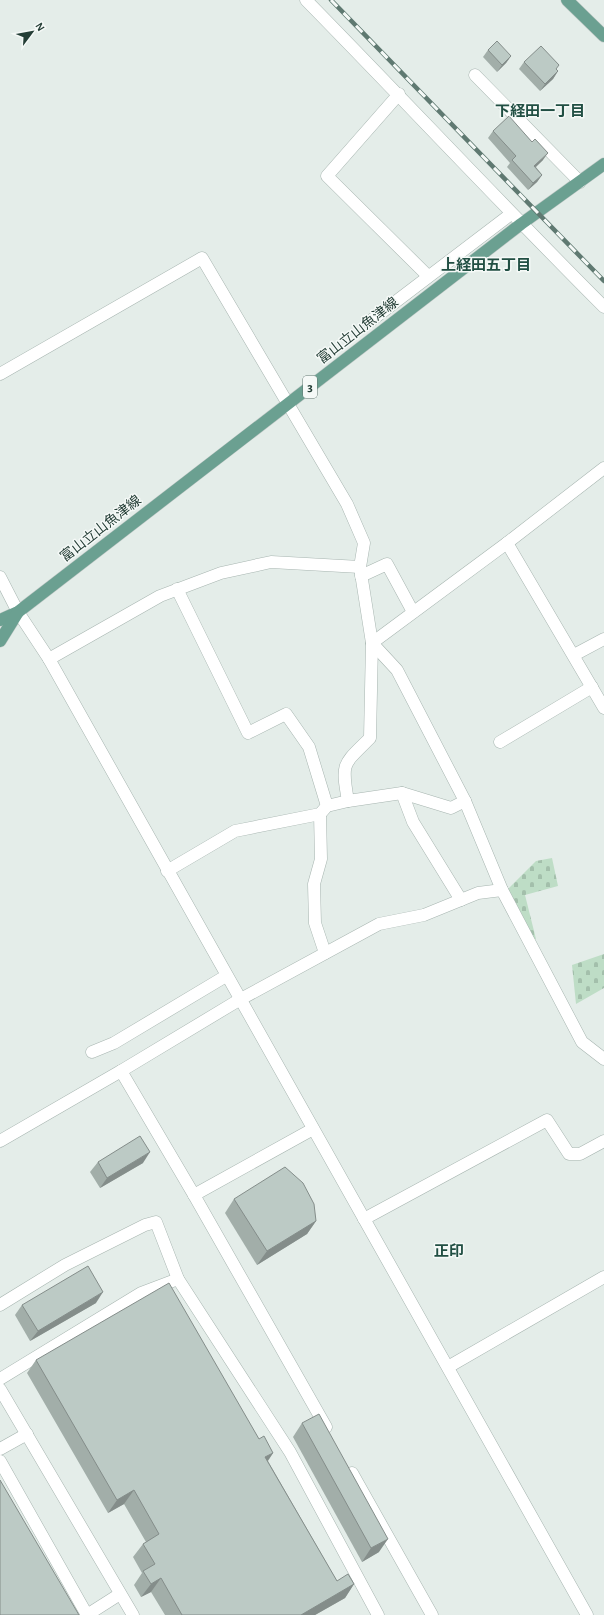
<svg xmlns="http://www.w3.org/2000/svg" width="604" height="1615" font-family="'Alegreya Sans','Noto Sans JP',sans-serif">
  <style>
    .cemetery { fill: url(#cemetery-stones) }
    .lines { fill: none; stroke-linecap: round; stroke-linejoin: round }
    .minor-casing { stroke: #a7b5b0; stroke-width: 13 }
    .major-casing { stroke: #c2c9c7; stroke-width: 13 }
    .minor { stroke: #fff; stroke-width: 12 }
    .major { stroke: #6ba091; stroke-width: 12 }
    .rail-casing { stroke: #5f7971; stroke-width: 4.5 }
    .rail { stroke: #f5f9f7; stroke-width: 3; stroke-dasharray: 9; stroke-linecap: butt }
    .wall { fill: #a2aea9 }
    .shaded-wall { fill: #848d8a }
    .building { fill: #bccac5; stroke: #848d8a }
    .labels { text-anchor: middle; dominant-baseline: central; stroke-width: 3; stroke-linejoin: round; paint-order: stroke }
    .shield { fill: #f5f9f7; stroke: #637670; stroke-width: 1 }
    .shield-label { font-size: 13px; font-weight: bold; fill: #243e36 }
    .street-label { font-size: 14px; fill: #243e36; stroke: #f5f9f7 }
    .neighbourhood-label { font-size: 15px; font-weight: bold; fill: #214f43; stroke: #f5f9f7 }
  </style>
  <defs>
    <pattern id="cemetery-stones" width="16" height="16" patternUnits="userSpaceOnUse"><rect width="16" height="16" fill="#beddc6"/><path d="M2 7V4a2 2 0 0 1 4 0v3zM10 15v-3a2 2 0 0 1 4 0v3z" fill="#a3bfab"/></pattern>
  </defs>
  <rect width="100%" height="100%" fill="#e4ede9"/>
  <!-- cemetery -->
  <g class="cemetery">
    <path d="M552,858L558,886L525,895L536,939L532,940L507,890L536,861Z"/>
    <path d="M604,954V988L576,1004L572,965Z"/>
  </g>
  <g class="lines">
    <!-- minor casing -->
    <g class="minor-casing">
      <g id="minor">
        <path d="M306,0C406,102 503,206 604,307"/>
        <path d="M475,75L580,182"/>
        <path d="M399,94L327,176L428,276"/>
        <path d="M369,322L511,214"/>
        <path d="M0,374L202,258L347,504L364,543L360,567L372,643L370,738C343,765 341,762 348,801L402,793L451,808L465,801"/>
        <path d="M507,543L604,708"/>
        <path d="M361,576L387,564L413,612"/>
        <path d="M0,577L18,612L49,659L587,1615"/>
        <path d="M177,589L248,733L286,714L309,747L327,806"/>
        <path d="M372,643L397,670L465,801L502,890L582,1042L604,1059"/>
        <path d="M372,643L507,543L604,468"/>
        <path d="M574,655L604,639"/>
        <path d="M49,659L160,596L221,573L271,562L360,567"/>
        <path d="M500,742L592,687"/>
        <path d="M402,793L413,822L461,900"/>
        <path d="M320,814L321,859L314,884L315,923L325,953"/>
        <path d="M167,871L235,831L320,814L327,806L348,801"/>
        <path d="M92,1052L114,1043L226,976"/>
        <path d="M121,1071L239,1000L379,924L424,915L478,893L502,890"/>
        <path d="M0,1141L121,1071L194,1195L326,1427"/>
        <path d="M194,1195L313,1129"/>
        <path d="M364,1219L547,1120L569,1154H580L604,1141"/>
        <path d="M0,1305L65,1265L145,1225L156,1222L178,1279L290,1452L378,1615"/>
        <path d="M448,1367L604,1277"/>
        <path d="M0,1379L141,1293L178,1279"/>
        <path d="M0,1389L133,1615"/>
        <path d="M0,1449L27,1434"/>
        <path d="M0,1461L87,1615"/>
        <path d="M352,1473L432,1615"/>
        <path d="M87,1615L120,1594"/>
      </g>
    </g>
    <!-- major casing -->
    <g class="major-casing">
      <g id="major">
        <path d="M567,0L604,36"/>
        <path d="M0,620L18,612L521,224L604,164"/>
        <path d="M0,641L18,612"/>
      </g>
    </g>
    <!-- minor -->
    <use href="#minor" class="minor"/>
    <!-- major -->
    <use href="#major" class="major"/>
    <!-- rail casing -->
    <g class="rail-casing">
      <path id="rail" d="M331,0L604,281"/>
    </g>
    <!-- rail -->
    <use href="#rail" class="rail"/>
  </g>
  <!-- wall -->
  <g class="wall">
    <path d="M488,50L511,56L506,63L497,72L483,57Z"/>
    <path d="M524,62L556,70L558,71L553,79L540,91L519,69Z"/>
    <path d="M493,131L543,160L536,167L542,175L537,182L528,190L507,167L510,163L488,138Z"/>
    <path d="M98,1162L143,1163L100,1188L90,1172Z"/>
    <path d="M234,1199L316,1221L307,1234L257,1265L225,1213Z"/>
    <path d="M96,1303L30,1341L15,1315L22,1305Z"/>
    <path d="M36,1360L259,1439L273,1453L268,1461L337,1581L354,1584L345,1598L315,1615H165L151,1592L141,1597L134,1585L142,1573L133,1557L143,1544L146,1542L124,1504L108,1513L27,1373Z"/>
    <path d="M302,1423L379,1552L362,1562L293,1437Z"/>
  </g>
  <!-- shaded-wall -->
  <g class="shaded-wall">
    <path d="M511,56L506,63L497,72L502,65Z"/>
    <path d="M558,71L553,79L540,91L545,84Z"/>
    <path d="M548,153L543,160L529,173L534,166Z"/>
    <path d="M542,175L537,182L528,190L533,183Z"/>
    <path d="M150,1152L143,1163L100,1188L107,1178Z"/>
    <path d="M316,1221L307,1234L257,1265L267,1251Z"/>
    <path d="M103,1292L96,1303L30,1341L38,1331Z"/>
    <path d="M273,1453L264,1466L265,1457Z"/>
    <path d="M134,1490L124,1504L108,1513L117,1500Z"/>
    <path d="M388,1539L379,1552L362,1562L371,1548Z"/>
    <path d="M161,1578L151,1592L141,1597L151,1584Z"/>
    <path d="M354,1584L345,1598L315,1615H301Z"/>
  </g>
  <!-- building -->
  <g class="building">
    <path d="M497,41L511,56L502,65L488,50Z"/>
    <path d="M541,46L559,65L556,69L558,71L545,84L524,62Z"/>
    <path d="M509,116L532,142L535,139L548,153L534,166L542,175L533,183L512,160L516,156L493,131Z"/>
    <path d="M140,1136L150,1152L107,1178L98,1162Z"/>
    <path d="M285,1167L303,1183L314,1204L316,1221L267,1251L234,1199Z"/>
    <path d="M88,1266L103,1292L38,1331L22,1305Z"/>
    <path d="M169,1283L259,1439L264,1436L273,1453L265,1457L337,1581L348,1574L354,1584L301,1615H182L161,1578L151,1584L143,1571L155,1564L143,1544L159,1534L134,1490L117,1500L36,1360Z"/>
    <path d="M319,1414L388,1539L371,1548L302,1423Z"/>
    <path d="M0,1480L79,1615H0Z"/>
  </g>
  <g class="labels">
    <!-- shield labels -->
    <rect class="shield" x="303" y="376" width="14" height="22" rx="3"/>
    <g class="shield-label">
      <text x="310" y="387">3</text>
    </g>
    <!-- street labels -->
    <g class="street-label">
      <text transform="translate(358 331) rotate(-38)">富山立山魚津線</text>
      <text transform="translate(101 529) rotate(-38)">富山立山魚津線</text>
    </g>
    <!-- neighbourhood labels -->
    <g class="neighbourhood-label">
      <text x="540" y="111">下経田一丁目</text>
      <text x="486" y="265">上経田五丁目</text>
      <text x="449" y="1251">正印</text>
    </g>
  </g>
  <!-- north arrow -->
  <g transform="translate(32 32) rotate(58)" stroke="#f5f9f7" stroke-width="3" paint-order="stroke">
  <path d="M0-3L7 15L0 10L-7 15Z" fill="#243e36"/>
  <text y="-6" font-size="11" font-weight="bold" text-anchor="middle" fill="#243e36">N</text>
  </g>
</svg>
